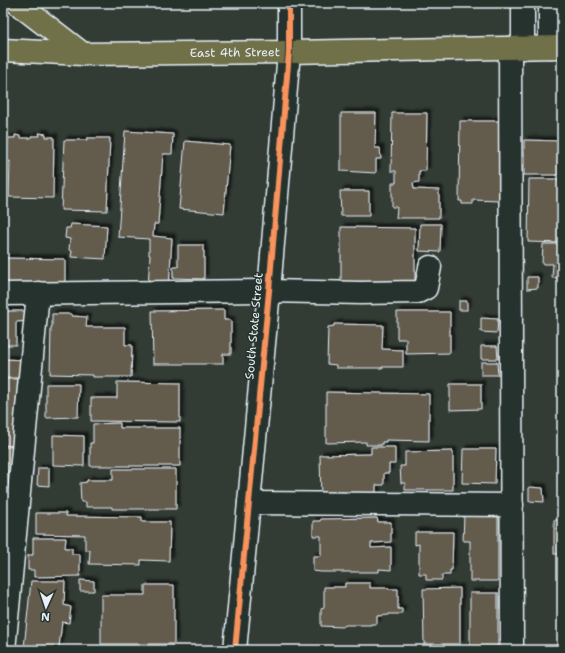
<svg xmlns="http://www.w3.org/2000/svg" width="565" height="653" font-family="'Shantell Sans',sans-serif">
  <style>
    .building { fill: #645b4e; stroke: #e8f1f8; filter: url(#shadow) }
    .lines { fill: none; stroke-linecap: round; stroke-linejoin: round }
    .minor-casing { stroke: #e8f1f8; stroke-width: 25 }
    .major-casing { stroke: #e8f1f8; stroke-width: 25 }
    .highway-casing { stroke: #e8f1f8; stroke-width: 25 }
    .minor { stroke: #26332d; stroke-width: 22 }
    .major { stroke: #6f704a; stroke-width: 22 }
    .highway { stroke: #6f704a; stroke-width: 22 }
    .cycleway-casing { stroke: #26332d; stroke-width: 8 }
    .cycleway { stroke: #f8935d; stroke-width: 6 }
    .labels { text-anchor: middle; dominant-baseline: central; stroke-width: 3; stroke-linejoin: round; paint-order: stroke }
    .street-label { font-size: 12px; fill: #e8f1f8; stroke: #26332d }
  </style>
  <defs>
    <filter id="shadow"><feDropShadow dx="3.5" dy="-3.5" stdDeviation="1" flood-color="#0009"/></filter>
  </defs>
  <rect width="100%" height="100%" fill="#323b34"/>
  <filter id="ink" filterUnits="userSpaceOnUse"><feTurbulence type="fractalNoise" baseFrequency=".025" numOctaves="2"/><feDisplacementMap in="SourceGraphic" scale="8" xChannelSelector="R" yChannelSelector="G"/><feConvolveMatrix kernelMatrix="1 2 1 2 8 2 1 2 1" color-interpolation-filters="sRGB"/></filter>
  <g filter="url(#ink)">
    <!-- building -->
    <g class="building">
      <path d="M341,113H376L375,148H380L381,159H376V173L341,171Z"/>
      <path d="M392,113H427L426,171H419V182L413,183L414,189L439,190V218H396L397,207H392V183H396V171H391Z"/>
      <path d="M460,121H500L499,201L473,200V204H462V201H459Z"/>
      <path d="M125,131L173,134L172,154H163L158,224H154L153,236L172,238L169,288L148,287L150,255H149V239L118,237Z"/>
      <path d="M39,133L46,134V137H54L53,198L9,197L10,161L7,162L8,138H15V135L20,136V138H31V136H40Z"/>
      <path d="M87,138H110L107,211L61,210L64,140H87Z"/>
      <path d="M524,140L562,141V175H524Z"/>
      <path d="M185,141L230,145L224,213L179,209Z"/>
      <path d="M529,179H562V243L528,242Z"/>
      <path d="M340,191H369V216H341Z"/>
      <path d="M71,224L107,226L105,259L71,257L72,251L69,250L70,239L65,238L66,228H70Z"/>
      <path d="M420,224H441L440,252L419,251Z"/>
      <path d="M341,227L415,228V287L341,286Z"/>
      <path d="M543,244H562V278H552L553,264H542Z"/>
      <path d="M178,245H203V251H204V279L173,278V267H178Z"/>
      <path d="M3,258L65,259V286H3Z"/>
      <path d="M527,277H538V288L527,289Z"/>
      <rect x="459" y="301" width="8" height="9"/>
      <path d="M224,310V320H231V354H223V364H153L152,311Z"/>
      <path d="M3,311H29V321L16,322V345H3Z"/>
      <path d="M397,312H450V353L406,354V339H397Z"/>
      <path d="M52,314H72V316L87,317L86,327H125V345H132L131,377H93V375L50,374L51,327H52Z"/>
      <path d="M481,318L498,319L497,333L481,332Z"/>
      <path d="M334,324L383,325L382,349L403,350V367H382V368H336V365L327,364L328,327L334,326Z"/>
      <path d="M481,346H497L498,359H481Z"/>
      <path d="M3,359L25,360L24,378H3Z"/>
      <path d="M481,362H497L498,375H481Z"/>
      <path d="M3,379H21L17,446L3,445Z"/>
      <path d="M117,382L180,383V422L91,421V398H117Z"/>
      <path d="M46,384H79L78,417L46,418Z"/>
      <path d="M450,384H481V409L450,410Z"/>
      <path d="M326,392L429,394V441L386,440V442H382V445H366V442L326,443Z"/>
      <path d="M120,423V428H180V466H90V443H93V424Z"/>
      <path d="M53,435L84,436V466L53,465Z"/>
      <rect x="3" y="447" width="12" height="25"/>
      <path d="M371,447H395V464H389V473H384V485H376V501H321L320,455L371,454Z"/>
      <path d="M463,449H496L495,484L462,483Z"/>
      <path d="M453,451V490H405V483H401L400,466H405V452Z"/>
      <path d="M38,468H49V486L37,485Z"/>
      <path d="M113,469H176V509H112V507H86V502H81L80,483L87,482V480H113Z"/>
      <path d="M3,483H11V511L4,512H3Z"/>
      <path d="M529,487L543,488L544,502L529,501Z"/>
      <path d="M36,513H66V516L142,517V522H170L169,561L141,560V565L89,564L90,550H85V535L36,534Z"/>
      <path d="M498,514V581H470V541H463L464,515Z"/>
      <path d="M377,518L378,522H391V542L371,543V548L391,547V570L379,569V572H321L313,571V556H321V536H313V521H320L321,519Z"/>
      <rect x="554" y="520" width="8" height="34"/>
      <path d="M415,532H453L452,570H450V575H442V580H426V574H419V544L415,545Z"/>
      <path d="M33,538H66L65,548H72V554H80V576L34,577V570H28V555H33Z"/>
      <path d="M80,580L94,581V591H80Z"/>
      <path d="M31,581H65L64,605L71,607L69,623L62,622L59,647L24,648Z"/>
      <path d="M345,583H370V588H388V589H398V609H402V614H389V615L377,616V624H371V625H346L342,627L321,626V609L324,608V587H345Z"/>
      <path d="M145,585H174V644H101V595H145Z"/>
      <path d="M460,588V644H424L423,589Z"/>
      <rect x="470" y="593" width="28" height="57"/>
    </g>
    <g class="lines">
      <!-- minor casing -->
      <g class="minor-casing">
        <g id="minor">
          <path d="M523,3V48"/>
          <path d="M550,3V47"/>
          <path d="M510,48L512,650"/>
          <path d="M3,294L269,291L361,293L418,292L426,288L430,267"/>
          <path d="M249,503L512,505"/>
          <path d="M4,650L38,293"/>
          <path d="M235,650L269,291L289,52V3"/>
        </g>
      </g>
      <!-- major casing -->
      <g class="major-casing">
        <g id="major">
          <path id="s1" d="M3,50L83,54L289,52L562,47"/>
        </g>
      </g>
      <!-- highway casing -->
      <g class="highway-casing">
        <path id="highway" d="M17,3L83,54"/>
      </g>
      <!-- minor -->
      <use href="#minor" class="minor"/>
      <!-- major -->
      <use href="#major" class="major"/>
      <!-- highway -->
      <use href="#highway" class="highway"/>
      <!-- cycleway casing -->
      <g class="cycleway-casing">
        <path id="cycleway" d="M235,650L269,291L289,52V3"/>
      </g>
      <!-- cycleway -->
      <use href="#cycleway" class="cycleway"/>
    </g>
  </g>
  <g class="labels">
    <!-- street labels -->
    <g class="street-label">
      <text stroke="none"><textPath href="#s1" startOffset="232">East 4th Street</textPath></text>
      <text transform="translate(254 326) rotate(-85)">South State Street</text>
    </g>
  </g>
  <!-- margin -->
  <rect width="565" height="653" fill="none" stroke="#26332d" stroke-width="16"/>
  <rect x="8" y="8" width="549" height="637" fill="none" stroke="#e8f1f8" stroke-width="1.5" filter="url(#ink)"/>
  <!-- north arrow -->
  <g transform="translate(46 607) rotate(183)" stroke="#26332d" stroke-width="3" paint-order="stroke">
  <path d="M0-3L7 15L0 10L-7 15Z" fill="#e8f1f8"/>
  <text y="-6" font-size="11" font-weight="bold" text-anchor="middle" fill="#e8f1f8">N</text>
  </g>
</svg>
